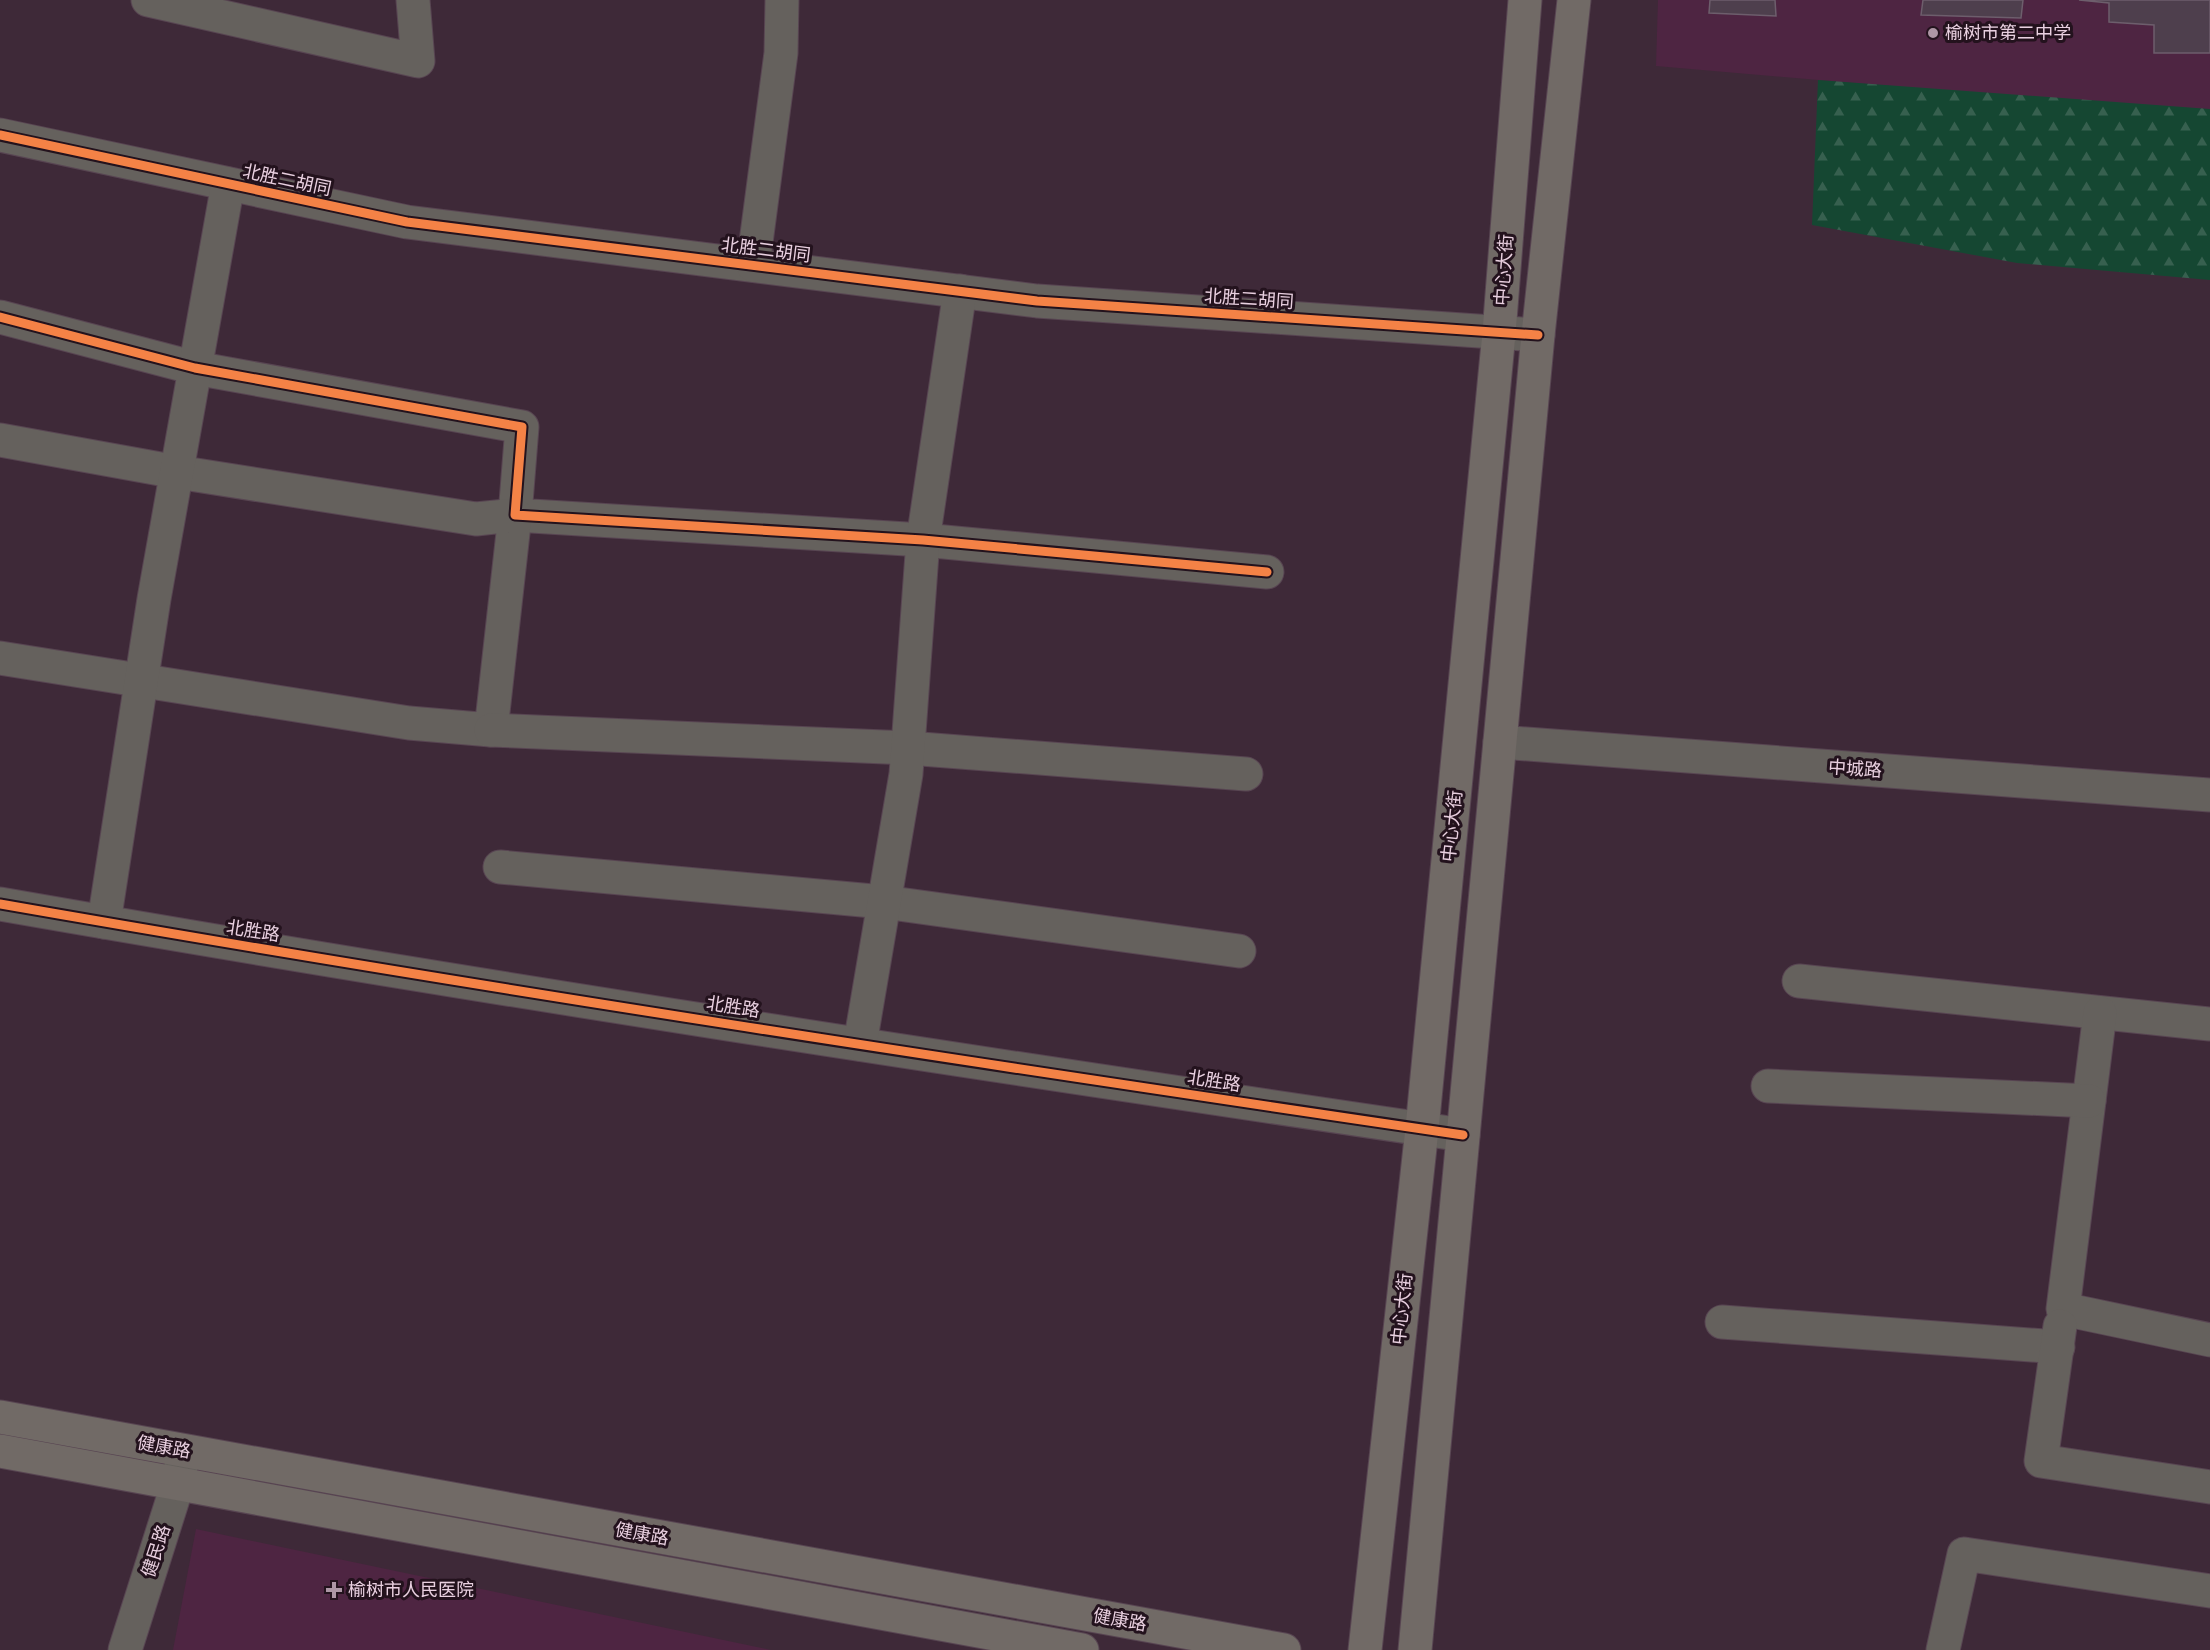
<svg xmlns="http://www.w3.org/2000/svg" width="2210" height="1650" font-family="'Varela Round','Noto Sans SC',sans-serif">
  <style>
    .built { fill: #4e2542 }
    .forest { fill: url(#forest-firs) }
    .building { fill: #4e3f4d; stroke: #6d5e6c; stroke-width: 1.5 }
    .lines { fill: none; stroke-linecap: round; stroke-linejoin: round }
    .minor-casing { stroke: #584552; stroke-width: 35 }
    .major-casing { stroke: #584552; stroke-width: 35 }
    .minor { stroke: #65615d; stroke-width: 33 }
    .major { stroke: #716a66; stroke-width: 33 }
    .cycleway-casing { stroke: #23121d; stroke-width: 13 }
    .cycleway { stroke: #f48246; stroke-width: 9 }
    .poi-dot { fill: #ad96a5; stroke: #23121d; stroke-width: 2 }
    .labels { text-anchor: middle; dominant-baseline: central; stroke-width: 6; stroke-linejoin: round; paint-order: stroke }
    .poi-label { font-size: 18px; fill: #e9d0e0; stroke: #23121d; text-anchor: start }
    .street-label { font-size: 18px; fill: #e9d0e0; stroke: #23121d }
  </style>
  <defs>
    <pattern id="forest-firs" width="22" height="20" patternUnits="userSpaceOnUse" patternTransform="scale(1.5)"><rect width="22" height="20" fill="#154732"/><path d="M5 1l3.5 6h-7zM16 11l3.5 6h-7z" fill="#37604f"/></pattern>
  </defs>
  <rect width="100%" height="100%" fill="#3e2938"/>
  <!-- built -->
  <g class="built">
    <path d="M1658,0H2210V110L2005,96L1656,66Z"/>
    <path d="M196,1529L771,1650H173Z"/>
  </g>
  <!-- forest -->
  <path class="forest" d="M1818,80L2210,109V280L2017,263L1812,225Z"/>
  <!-- building -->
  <g class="building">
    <path d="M1710,0H1775L1776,16L1709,13Z"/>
    <path d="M1923,0H2023L2021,18L1921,15Z"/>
    <path d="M2079,0H2210V53H2154V25L2109,22V3Z"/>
  </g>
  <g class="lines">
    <!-- minor casing -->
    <g class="minor-casing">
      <g id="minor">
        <path d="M148,0L418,61L413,0"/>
        <path d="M0,135L407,222L1037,301L1538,335"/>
        <path d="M753,265L781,53L782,0"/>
        <path d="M0,317L195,368L522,427L515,515L923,540L1267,572"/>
        <path d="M0,440L177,472L476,519L515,515L491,730L409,723L0,658"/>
        <path d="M491,730L908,748L1246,774"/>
        <path d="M1500,742L2210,795"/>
        <path d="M500,867L884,902L1239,951"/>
        <path d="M0,904C486,989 974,1063 1463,1135"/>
        <path d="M104,922L154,599L228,184"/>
        <path d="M1799,981L2210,1024"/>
        <path d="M2100,1013L2063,1309L2210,1340"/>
        <path d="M860,1044L906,774L923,540L960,291"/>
        <path d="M1768,1086L2089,1101"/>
        <path d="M1722,1322L2058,1347"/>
        <path d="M2060,1326L2041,1461L2210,1487"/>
        <path d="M125,1650L178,1483L183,1456"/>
        <path d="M1943,1650L1964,1554L2210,1591"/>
      </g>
    </g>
    <!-- major casing -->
    <g class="major-casing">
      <g id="major">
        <path d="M0,1417L1284,1650"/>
        <path d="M0,1451L1082,1650"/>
        <path d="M1365,1650L1422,1129L1499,333L1525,0"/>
        <path d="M1415,1650L1538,335L1574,0"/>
      </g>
    </g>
    <!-- minor -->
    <use href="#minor" class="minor"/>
    <!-- major -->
    <use href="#major" class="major"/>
    <!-- cycleway casing -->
    <g class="cycleway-casing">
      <g id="cycleway">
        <path d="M0,135L407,222L1037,301L1538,335"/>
        <path d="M0,317L195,368L522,427L515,515L923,540L1267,572"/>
        <path d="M0,904C486,989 974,1063 1463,1135"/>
      </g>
    </g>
    <!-- cycleway -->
    <use href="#cycleway" class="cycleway"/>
  </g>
  <!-- markers -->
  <g class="poi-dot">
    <circle cx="1933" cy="33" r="6"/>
    <path d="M331 1581h6v6h6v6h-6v6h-6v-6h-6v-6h6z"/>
  </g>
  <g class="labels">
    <!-- poi labels -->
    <g class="poi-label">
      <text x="1945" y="33">榆树市第二中学</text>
      <text x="348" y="1590">榆树市人民医院</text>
    </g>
    <!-- street labels -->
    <g class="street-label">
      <text transform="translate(287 180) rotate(12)">北胜二胡同</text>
      <text transform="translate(766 250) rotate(7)">北胜二胡同</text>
      <text transform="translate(1504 270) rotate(-86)">中心大街</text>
      <text transform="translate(1249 299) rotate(4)">北胜二胡同</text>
      <text transform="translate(1855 769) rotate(4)">中城路</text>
      <text transform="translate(1452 826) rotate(-84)">中心大街</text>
      <text transform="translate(253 931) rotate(9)">北胜路</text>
      <text transform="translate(733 1007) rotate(9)">北胜路</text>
      <text transform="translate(1214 1081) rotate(9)">北胜路</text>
      <text transform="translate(1402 1309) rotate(-84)">中心大街</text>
      <text transform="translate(164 1447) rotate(10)">健康路</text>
      <text transform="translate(642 1534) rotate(10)">健康路</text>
      <text transform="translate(156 1551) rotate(-72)">健民路</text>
      <text transform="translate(1120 1620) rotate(10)">健康路</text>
    </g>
  </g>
</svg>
